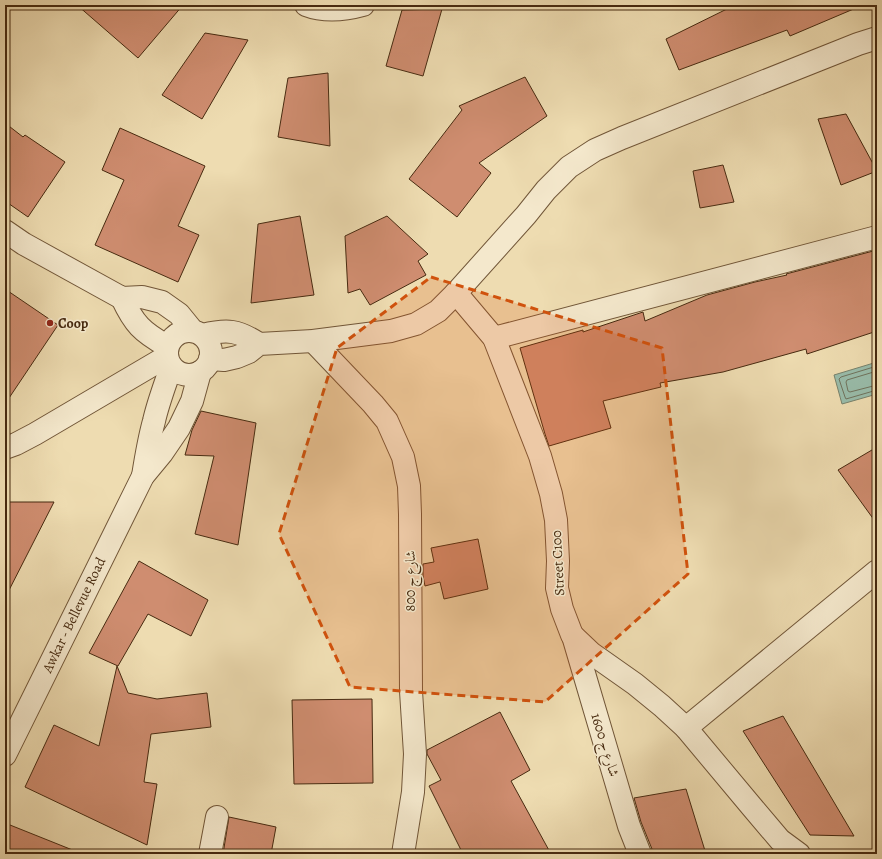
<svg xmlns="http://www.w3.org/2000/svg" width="882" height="859" font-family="Alegreya,Amiri,serif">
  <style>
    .water { fill: #99bcaa; stroke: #78826c }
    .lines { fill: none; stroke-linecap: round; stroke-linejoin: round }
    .shore { stroke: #70735d; stroke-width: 1 }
    .building { fill: #cf8d70; stroke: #472a10 }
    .minor-casing { stroke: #715638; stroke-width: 24 }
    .tertiary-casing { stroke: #715638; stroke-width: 24 }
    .minor { stroke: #f4e8cc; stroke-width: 22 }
    .tertiary { stroke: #f4e8cc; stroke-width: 22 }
    .marked { fill: #d0520d; fill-opacity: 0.2; stroke: #d0520d; stroke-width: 3; stroke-dasharray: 8 5; stroke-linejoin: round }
    .poi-dot { fill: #8f2418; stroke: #f4e8cc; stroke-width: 1.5 }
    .labels { text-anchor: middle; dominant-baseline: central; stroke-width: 3; stroke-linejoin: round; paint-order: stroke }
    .poi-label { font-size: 14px; font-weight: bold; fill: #472a10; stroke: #f4e8cc; text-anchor: start }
    .street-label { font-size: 14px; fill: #472a10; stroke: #f4e8cc }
  </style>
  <rect width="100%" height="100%" fill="#eedcb1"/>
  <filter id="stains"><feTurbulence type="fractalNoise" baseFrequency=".005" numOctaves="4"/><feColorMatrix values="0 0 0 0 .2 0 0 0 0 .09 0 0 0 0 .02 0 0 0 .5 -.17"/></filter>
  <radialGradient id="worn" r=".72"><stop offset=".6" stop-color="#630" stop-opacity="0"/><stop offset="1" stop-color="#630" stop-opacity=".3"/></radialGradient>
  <!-- water -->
  <path class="water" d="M877,362V394L842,404L834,375Z"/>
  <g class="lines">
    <!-- shore -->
    <g class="shore">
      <path d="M877,366L841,377L839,379L845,397L846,399L877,390"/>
      <path d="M877,371L847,380L846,382L848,391L850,392L877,385"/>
    </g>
  </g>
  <!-- building -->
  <g class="building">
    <path d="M77,5H183L138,58Z"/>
    <path d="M735,5H863L790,36L787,30L679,70L666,39Z"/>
    <path d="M442,9L423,76L386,66L402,10Z"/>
    <path d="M205,33L248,40L202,119L162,95Z"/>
    <path d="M328,73L330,146L278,137L288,78Z"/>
    <path d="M525,77L547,116L479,163L491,173L457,217L409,179L462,110L459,106Z"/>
    <path d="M846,114L877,171L841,185L818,119Z"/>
    <path d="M5,123L23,137L25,135L65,162L28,217L5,201Z"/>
    <path d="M120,128L205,166L178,226L199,235L178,282L95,245L124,180L102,170Z"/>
    <path d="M723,165L734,202L700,208L693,171Z"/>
    <path d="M300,216L314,295L251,303L258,224Z"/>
    <path d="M387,216L428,254L418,261L426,275L370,305L360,289L348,293L345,236Z"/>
    <path d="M877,250V331L807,354L806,349L723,372L660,383L661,387L603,401L611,428L549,446L545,434L520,348L583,330V332L643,312L645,321L707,295L755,282L787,275L786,274Z"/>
    <path d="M5,289L58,325L5,404Z"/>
    <path d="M201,411L256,423L238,545L195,534L214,456L185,455L192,430Z"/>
    <path d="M877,447V524L838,470Z"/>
    <path d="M5,502H54L5,598Z"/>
    <path d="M478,539L488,589L444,599L440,582L425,586L423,576V564L434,562L431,548Z"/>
    <path d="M139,561L208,600L191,636L148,614L118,666L89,653Z"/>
    <path d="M117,666L128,693L157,699L207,693L211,727L151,734L144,782L157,784L147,845L25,787L54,725L99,746Z"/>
    <path d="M372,699L373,783L294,784L292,700Z"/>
    <path d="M500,712L530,770L511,781L551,854H463L429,786L441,780L427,754V750Z"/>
    <path d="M783,716L854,836L810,835L743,731Z"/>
    <path d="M686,789L706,854H652V849L641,822L634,798Z"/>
    <path d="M229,817L276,827L271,854H223Z"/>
    <path d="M5,823L80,853V854H5Z"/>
  </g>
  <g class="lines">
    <!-- minor casing -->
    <g class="minor-casing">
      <g id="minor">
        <path d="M306,5C324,12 345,10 363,5"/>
        <path d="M456,293L494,338L540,456L551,494L556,520L558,561L557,588L562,609L572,635L591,653L635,684L662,706L686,728L752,807L780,840L799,854"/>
        <path d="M494,338L877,237"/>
        <path d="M313,341L373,404L387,421L403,457L409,486L410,514L411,691L415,754L413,792L403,854"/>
        <path d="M5,448L16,444L35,434L166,357"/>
        <path d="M573,636L629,826L640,854"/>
        <path d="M686,728L877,571"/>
        <path d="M210,854L217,817"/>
      </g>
    </g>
    <!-- tertiary casing -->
    <g class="tertiary-casing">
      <g id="tertiary">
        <path d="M5,231L24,244L122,298L142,297L162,302L179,314L192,330"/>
        <path d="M122,298C134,324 142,332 167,346"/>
        <circle cx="189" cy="353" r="22"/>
        <path d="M203,335C227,329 238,330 259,344"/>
        <path d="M210,359L224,360L237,357L249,352L259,344L313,341L391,331L416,324L438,311L456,293L526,215L546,190L569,167L595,150L622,138L858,44L877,38"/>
        <path d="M143,476C146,457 149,439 154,421C158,403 165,385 171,367"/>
        <path d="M5,755L143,476L162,453L179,428L192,401L200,372"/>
      </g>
    </g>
    <!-- minor -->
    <use href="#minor" class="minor"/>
    <!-- tertiary -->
    <use href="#tertiary" class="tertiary"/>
  </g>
  <!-- marked area -->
  <path class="marked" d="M431,277L662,348L688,574L545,702L350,687L279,534L337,348Z"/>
  <!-- markers -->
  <circle class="poi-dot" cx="50" cy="323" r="4"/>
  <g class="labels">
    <!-- poi labels -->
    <g class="poi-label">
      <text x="58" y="323">Coop</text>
    </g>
    <!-- street labels -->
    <g class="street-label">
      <text transform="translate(558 563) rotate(-93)">Street C100</text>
      <text transform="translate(410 581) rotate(-90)">شارع ج 800</text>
      <text transform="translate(74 615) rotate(-64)">Awkar - Bellevue Road</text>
      <text transform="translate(605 745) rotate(73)">شارع ج 1600</text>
    </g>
  </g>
  <!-- margin -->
  <rect width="882" height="859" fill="none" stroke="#eedcb1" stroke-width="20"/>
  <rect x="6" y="6" width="870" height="847" fill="none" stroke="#472a10" stroke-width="2"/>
  <rect x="10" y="10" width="862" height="839" fill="none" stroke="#472a10"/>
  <rect width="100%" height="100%" filter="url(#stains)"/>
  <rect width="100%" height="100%" fill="url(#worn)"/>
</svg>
